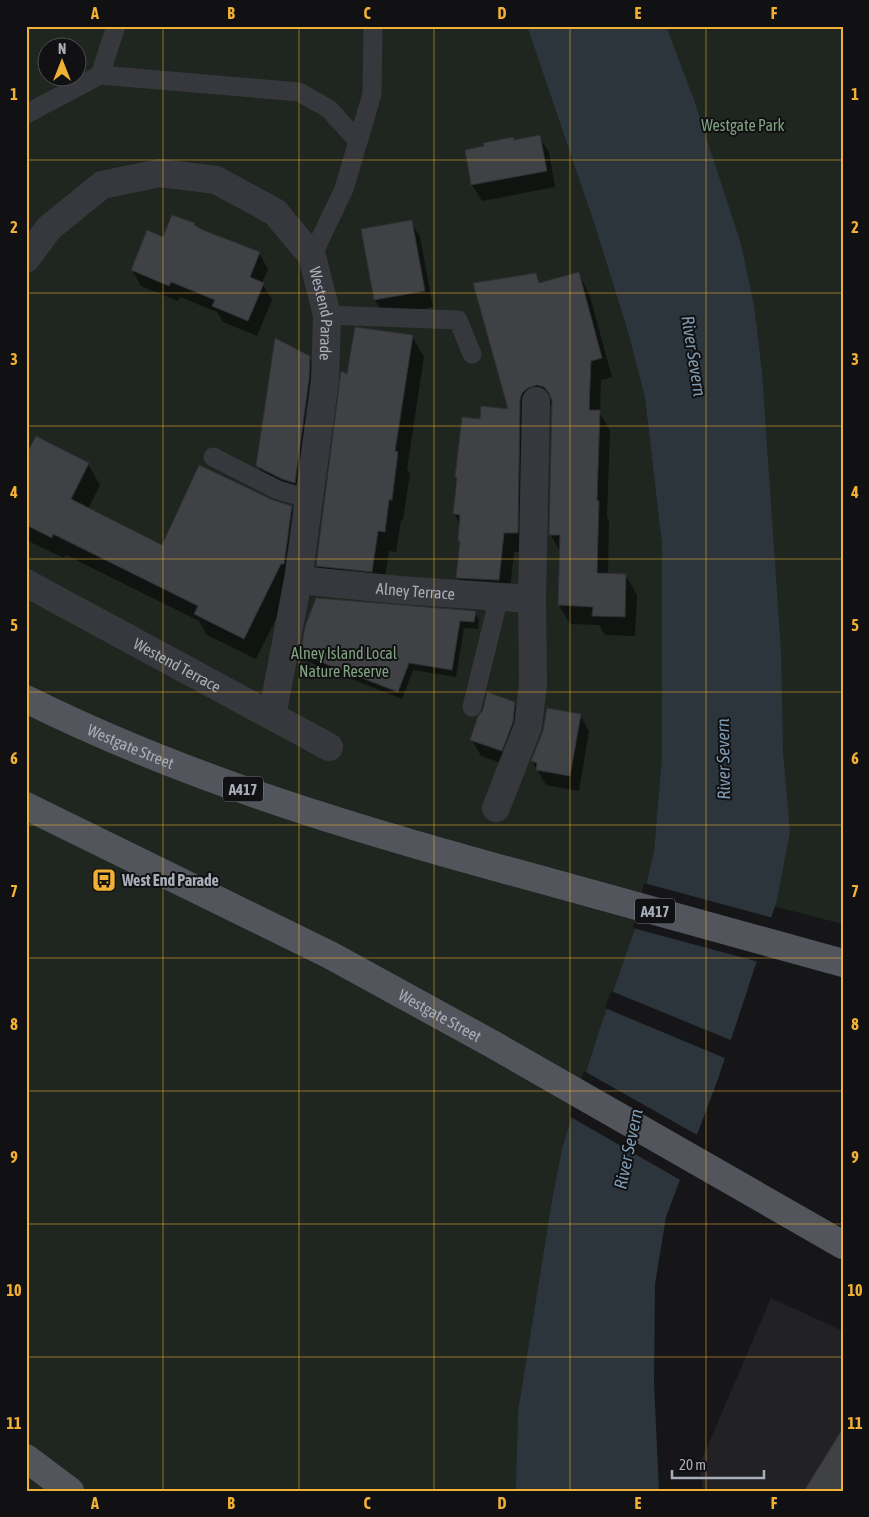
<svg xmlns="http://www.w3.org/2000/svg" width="869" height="1517" font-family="'Asap Condensed',sans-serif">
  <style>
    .built { fill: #222225 }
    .green { fill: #1e261f; fill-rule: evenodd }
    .water { fill: #2c353c }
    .pier { fill: #161618 }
    .shadow { fill: #0007 }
    .building { fill: #404145; stroke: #303034 }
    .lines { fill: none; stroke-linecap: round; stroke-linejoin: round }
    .lane { stroke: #37383d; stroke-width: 19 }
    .street { stroke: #37383d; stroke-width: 28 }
    .primary { stroke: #53555c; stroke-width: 28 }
    .grid { fill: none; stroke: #f2b134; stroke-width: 1; stroke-opacity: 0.55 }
    .labels { text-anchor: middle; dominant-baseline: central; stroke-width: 4; stroke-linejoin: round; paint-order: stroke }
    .shield { fill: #111113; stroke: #7b7e86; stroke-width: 1 }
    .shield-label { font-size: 15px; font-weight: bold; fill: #a8adb8 }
    .park-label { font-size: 16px; fill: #7fa381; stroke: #111113 }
    .street-label { font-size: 16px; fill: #a8adb8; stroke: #111113 }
    .poi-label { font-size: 16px; font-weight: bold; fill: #a8adb8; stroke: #111113; text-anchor: start }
    .water-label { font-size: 18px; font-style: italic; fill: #7f9bb3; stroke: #111113 }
    .neatline { fill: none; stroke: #f2b134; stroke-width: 2 }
    .grid-label { font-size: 16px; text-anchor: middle; font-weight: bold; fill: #f2b134 }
  </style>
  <rect width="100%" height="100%" fill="#161618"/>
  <!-- built -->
  <path class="built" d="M771,1298L843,1331V1491H703L699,1466Z"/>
  <!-- green -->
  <g class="green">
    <path d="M26,26H527L595,226L628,332L645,398L662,545V755L654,851L638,920L599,1031L562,1148L552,1200L518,1411L517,1491H26ZM48,48H78V78H48Z"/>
    <path d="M602,26H843V924L711,890Z"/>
  </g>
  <!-- water -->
  <path class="water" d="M527,26H666L694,100L741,244L754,305L762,372L781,651L783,751L790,832L777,900L718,1079L666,1217L655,1284L654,1383L659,1491H517L516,1487L518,1411L552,1200L562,1148L599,1031L638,920L654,851L662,755V545L645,398L628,332L595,226Z"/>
  <!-- pier -->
  <g class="pier">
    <path d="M644,883L773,918L759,962L633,928Z"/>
    <path d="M611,991L733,1041L727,1059L605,1008Z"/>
    <path d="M584,1071L699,1136L682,1181L569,1116Z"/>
  </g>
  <!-- shadow -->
  <g class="shadow">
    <path d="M539,137L549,152L555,187L482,201L472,185L466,151Z"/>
    <path d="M411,221L420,237L433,307L384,316L375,300Z"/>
    <path d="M194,224L196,228L259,253L268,269L262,283L272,300L257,336L223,322L217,312L180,297L178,301L141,286L132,270L164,238Z"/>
    <path d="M578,273L589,293L612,377L601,380L600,413L610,431L607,517L609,521L608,575L626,576L637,595L635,636L605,635L599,625L570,624L559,605L561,553L550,534L553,406L548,404L528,552H514L509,599L468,597L457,578L461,544L459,541L461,525L454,514L458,481L456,477L481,420L509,411L535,274L541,284Z"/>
    <path d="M412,336L424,357L407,469L410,474L403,520H401L396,552L389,551L383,592L329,586L317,566L348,376Z"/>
    <path d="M309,357L314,365L299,490L262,474L258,466Z"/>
    <path d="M26,458L88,464L100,485L88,509L163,547L291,507L304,528L293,585L256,659L207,635L199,621L66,555L64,558L26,540Z"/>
    <path d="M475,612L479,620L478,629L464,628L456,677L413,670L402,699L306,661L301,653Z"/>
    <path d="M514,703L523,719L510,766L481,756L472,740Z"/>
    <path d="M580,715L589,731L579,791L546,785L532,761Z"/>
  </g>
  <!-- building -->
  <g class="building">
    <path d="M540,135L547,171L471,185L465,150L484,146L483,143L513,137L514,140Z"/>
    <path d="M172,215L195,223L194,225L203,230L260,252L250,277L264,283L248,321L212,306L215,300L171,282L169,286L131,270L147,230L163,237Z"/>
    <path d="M412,220L425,291L374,300L361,229Z"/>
    <path d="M579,272L602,358L591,361L589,410H600L597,500L599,501L597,573L626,574L625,617L592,616L593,607L558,605L560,535H549L552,401L549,393L544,387L537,385L528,388L522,393L520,400L518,533H504L499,580L456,578L460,541H458L460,515L453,514L457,478L455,477L462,417L480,419L481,406L508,409L473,283L536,273L539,283Z"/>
    <path d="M355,327L413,335L395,451L398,452L392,500H389L385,532L378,531L372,572L316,566L341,371L347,374Z"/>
    <path d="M275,338L310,356L309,379L295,483L282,479L256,466Z"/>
    <path d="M36,436L89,463L71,499L162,545L199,465L273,500L292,506L284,564H281L244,639L194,614L198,606L53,534L52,538L26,525V455Z"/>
    <path d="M316,598L476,611L474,622L460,621L452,670L409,663L398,692L300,654L305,627Z"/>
    <path d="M487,692L515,702L513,722L502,751L470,740L478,716L483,710Z"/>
    <path d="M547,708L581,714L570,776L536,770L537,763L531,761L543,731Z"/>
    <path d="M843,1428V1491H804Z"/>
  </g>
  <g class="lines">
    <!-- lane -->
    <g class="lane">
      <path d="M100,75L116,26"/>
      <path d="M26,114L100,75L299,92L329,109L358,141"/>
      <path d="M312,256L344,189L372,94L373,26"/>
      <path d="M327,315L458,320L472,354"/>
      <path d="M213,457L278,490L309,499"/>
      <path d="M472,707L499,597"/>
    </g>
    <!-- street -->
    <g class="street">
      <path id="s1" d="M26,259L49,228L102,185L160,173L216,180L275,212L312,256L327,315L325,380L298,580L272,716"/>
      <path id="s2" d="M298,580L400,590L532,599"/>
      <path id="s3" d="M26,583L329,747"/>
      <path d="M496,808L528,726L533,684L532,599L536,401"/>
    </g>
    <!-- primary -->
    <g class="primary">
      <path id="s4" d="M26,699C189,780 364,832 539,879C640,907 741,935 843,963"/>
      <path id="s5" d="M26,806L330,955L494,1045L843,1245"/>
      <path d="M26,1458L70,1491"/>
    </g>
  </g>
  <!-- grid -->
  <path class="grid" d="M163,26V1491M299,26V1491M434,26V1491M570,26V1491M706,26V1491M26,160H843M26,293H843M26,426H843M26,559H843M26,692H843M26,825H843M26,958H843M26,1091H843M26,1224H843M26,1357H843"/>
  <!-- icons -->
  <defs>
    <g id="bus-square" transform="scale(1.25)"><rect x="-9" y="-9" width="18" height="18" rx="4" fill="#f2b134" stroke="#111113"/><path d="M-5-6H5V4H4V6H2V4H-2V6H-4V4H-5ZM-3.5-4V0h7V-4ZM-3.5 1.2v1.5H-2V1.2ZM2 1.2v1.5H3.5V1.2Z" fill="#111"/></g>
  </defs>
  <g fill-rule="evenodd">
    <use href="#bus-square" x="104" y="880"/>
  </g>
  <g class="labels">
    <!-- shield labels -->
    <g class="shield">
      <rect x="223" y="776.5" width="40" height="25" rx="4"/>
      <rect x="635" y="898.5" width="40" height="25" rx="4"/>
    </g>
    <g class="shield-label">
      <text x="243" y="789">A417</text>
      <text x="655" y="911">A417</text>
    </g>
    <!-- park labels -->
    <g class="park-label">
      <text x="743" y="125">Westgate Park</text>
      <text x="344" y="653">Alney Island Local<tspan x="344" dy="18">Nature Reserve</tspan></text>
    </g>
    <!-- street labels -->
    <g class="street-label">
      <text stroke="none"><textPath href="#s1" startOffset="406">Westend Parade</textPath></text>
      <text stroke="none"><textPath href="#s2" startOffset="118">Alney Terrace</textPath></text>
      <text stroke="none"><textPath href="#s3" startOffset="172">Westend Terrace</textPath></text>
      <text stroke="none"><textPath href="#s4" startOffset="115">Westgate Street</textPath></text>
      <text stroke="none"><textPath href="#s5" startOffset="464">Westgate Street</textPath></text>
    </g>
    <!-- poi labels -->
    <g class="poi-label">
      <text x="122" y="880">West End Parade</text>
    </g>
    <!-- water labels -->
    <g class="water-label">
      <text transform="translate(694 356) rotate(81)">River Severn</text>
      <text transform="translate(723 759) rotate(-91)">River Severn</text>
      <text transform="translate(628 1149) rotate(-78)">River Severn</text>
    </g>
  </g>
  <!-- border -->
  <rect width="869" height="1517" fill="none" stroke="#111113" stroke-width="55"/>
  <!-- north arrow -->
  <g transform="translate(62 62)"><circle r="24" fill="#111113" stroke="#4d4f55"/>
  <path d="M0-4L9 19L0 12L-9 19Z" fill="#f2b134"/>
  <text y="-8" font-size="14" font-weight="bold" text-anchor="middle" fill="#a8adb8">N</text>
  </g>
  <!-- scale -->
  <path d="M672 1470v8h92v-8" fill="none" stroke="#a8adb8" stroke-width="2.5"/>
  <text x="679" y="1470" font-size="15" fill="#a8adb8" stroke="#111113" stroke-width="4" paint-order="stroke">20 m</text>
  <rect x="28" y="28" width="814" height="1462" class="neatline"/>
  <g class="grid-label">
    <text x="95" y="19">A</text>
    <text x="231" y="19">B</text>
    <text x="367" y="19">C</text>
    <text x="502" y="19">D</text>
    <text x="638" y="19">E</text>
    <text x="774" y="19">F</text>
    <text x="14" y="100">1</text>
    <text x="855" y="100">1</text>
    <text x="14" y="233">2</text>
    <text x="855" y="233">2</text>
    <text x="14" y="365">3</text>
    <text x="855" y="365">3</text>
    <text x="14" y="498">4</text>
    <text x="855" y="498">4</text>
    <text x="14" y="631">5</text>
    <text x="855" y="631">5</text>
    <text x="14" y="764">6</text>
    <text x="855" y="764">6</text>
    <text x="14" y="897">7</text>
    <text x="855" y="897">7</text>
    <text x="14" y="1030">8</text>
    <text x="855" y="1030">8</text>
    <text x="14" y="1163">9</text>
    <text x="855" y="1163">9</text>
    <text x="14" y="1296">10</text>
    <text x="855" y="1296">10</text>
    <text x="14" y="1429">11</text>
    <text x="855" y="1429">11</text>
    <text x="95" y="1509">A</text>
    <text x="231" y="1509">B</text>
    <text x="367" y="1509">C</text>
    <text x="502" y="1509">D</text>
    <text x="638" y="1509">E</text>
    <text x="774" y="1509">F</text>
  </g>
</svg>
